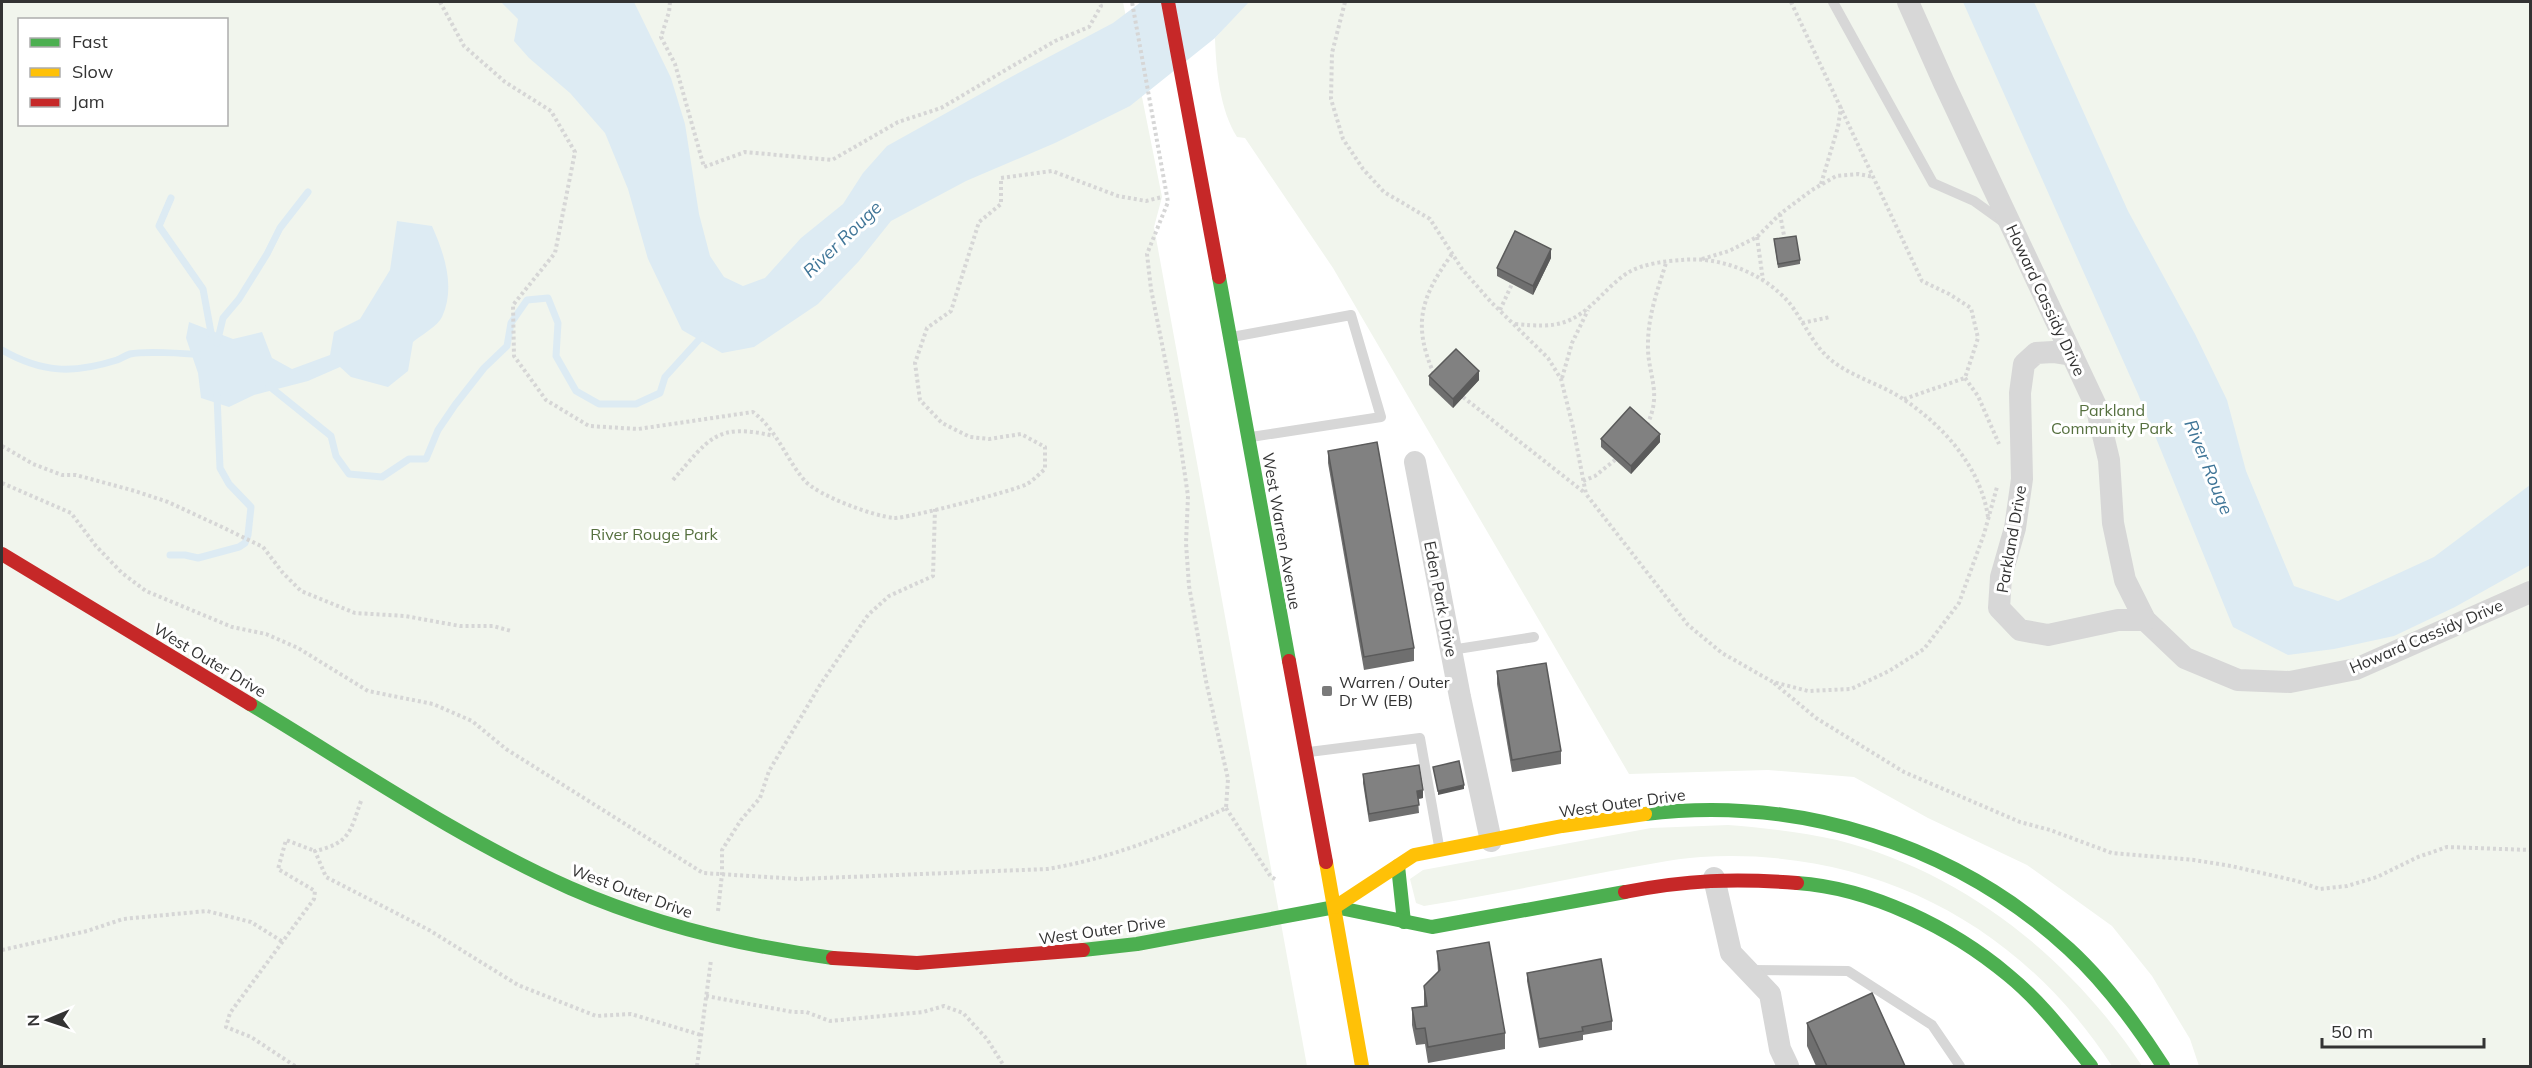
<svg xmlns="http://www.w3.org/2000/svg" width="2532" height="1068" font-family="Mulish,sans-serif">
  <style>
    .green { fill: #f1f5ed; fill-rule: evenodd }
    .water { fill: #ddebf3 }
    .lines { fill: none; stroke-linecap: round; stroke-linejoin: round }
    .stream { stroke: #ddebf3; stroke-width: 7 }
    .path { stroke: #d6d6d6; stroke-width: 4; stroke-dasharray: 3 3; stroke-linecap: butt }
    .lane { stroke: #d7d7d7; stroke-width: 10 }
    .street { stroke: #d7d7d7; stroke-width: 22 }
    .fast { stroke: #4caf50; stroke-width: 14 }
    .slow { stroke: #ffc107; stroke-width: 14 }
    .jam { stroke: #c62828; stroke-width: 14 }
    .wall { fill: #6f6f6f }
    .shaded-wall { fill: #5a5a5a }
    .building { fill: #818181; stroke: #5a5a5a; stroke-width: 1.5 }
    .poi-dot { fill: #7a7a7a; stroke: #fff; stroke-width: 2 }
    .labels { text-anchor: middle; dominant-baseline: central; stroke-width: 6; stroke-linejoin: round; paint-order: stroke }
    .street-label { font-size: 16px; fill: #333; stroke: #fff }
    .park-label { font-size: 16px; fill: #56703f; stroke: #fff }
    .poi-label { font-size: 16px; fill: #333; stroke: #fff; text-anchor: start }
    .water-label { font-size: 18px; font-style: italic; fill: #3f7597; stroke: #fff }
  </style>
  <rect width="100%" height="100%" fill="#fff"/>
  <!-- green -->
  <g class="green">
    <path d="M2,2H1123L1162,197L1154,227L1307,1066H2ZM20,20H226V124H20Z"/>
    <path d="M1221,2H2530V1066H2199L2190,1039L2152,976L2112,926L2027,865L1928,818L1854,777L1768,770L1629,774L1333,268L1245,138L1237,137C1220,110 1216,70 1215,38L1225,27Z"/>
    <path d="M1728,825C1765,828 1801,832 1837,840C1964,872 2071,958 2142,1066H2112C2019,923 1872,847 1701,857C1671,859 1641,866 1611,871C1549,883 1487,896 1424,906L1416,903L1410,879L1423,870L1651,828Z"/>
  </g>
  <!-- water -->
  <g class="water">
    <path d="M501,2H634L671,78L685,124L699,214L710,256L724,277L743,286L765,278L801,238L843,204L863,173L887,146L1011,77L1113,23L1141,2H1249L1215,38L1130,106L1055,143L966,181L891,221L859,261L818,304L754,347L722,353L682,330L648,259L628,189L605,133L570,93L529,58L514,41L518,19Z"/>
    <path d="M1963,2H2034L2128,211L2195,334L2227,400L2246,471L2294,586L2338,601L2434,557L2530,485V565L2455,607L2394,636L2334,649L2288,655L2233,627L2138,394Z"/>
    <path d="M397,221L432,226C444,253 456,287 442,317C438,326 421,335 413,342L408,371L388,387L351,377L340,367L308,381L254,395L229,407L201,398L198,373L186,338L189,322L233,339L262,332L272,358L292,369L330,355L334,332L360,319L390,270Z"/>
  </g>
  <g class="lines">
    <!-- stream -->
    <g class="stream">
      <path d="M171,198L159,226L203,289L212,338"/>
      <path d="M217,343L223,318L239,299L267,254L280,228L308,192"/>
      <path d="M2,350C42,373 73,374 117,360C122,358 126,355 130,354C143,351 185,353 200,355"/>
      <path d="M269,386L331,436L336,456L349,474L382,477L409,459H426L438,430L455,405L484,368L507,346L511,323L527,300L548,298L558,323L556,356L576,391L599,404H636L660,393L665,377L705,333"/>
      <path d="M170,555H185L198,558L239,547L245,543L248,535L251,507L229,484L220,468L217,396"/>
    </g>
    <!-- path -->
    <g class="path">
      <path d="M440,2L464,46L505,82L551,111L575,152L555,253L513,305L514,356L546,400L589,426L638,429L753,412C777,430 786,459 805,481C819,496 873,516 894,518C905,519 1017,490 1027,484C1034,480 1039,474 1045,469V447L1021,434L989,439L970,437L942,423L920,400L915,363L927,328L951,311L979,222L1001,204V178L1052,171L1118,196L1146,201L1162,197"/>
      <path d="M670,2L669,12L661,37L675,64L704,167L745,152L832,160L898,122L941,108L1055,41L1089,27L1101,6L1099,2"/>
      <path d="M1345,2L1332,53L1331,99L1343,139L1363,169L1384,192L1430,219L1462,269L1491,302L1548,358L1561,379L1573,427L1586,494L1688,625L1722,653L1773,682L1808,691L1851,689L1889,671L1924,649L1959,603L1984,534L1997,487"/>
      <path d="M1791,2L1922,281L1949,294L1971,308L1978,338L1965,378"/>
      <path d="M1821,184L1838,127L1841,107"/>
      <path d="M1780,214L1785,241"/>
      <path d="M1757,237L1763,280"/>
      <path d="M1702,259L1729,251L1757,237L1780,214L1812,190L1836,176L1858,174L1874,177"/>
      <path d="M1500,310L1512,284"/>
      <path d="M1802,323L1830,317"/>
      <path d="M1515,324C1557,328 1571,326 1601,296C1609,288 1619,278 1629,272C1643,264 1665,261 1682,260C1721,256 1766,274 1791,305C1805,324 1813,345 1831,360C1852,377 1881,384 1903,399C1944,426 1981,468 1988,517"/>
      <path d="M1434,374C1412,324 1421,297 1452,254"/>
      <path d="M1562,378L1572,343L1588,310"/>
      <path d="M1965,378L1978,396L1999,444"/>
      <path d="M1463,397L1585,493"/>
      <path d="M1904,399L1965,378"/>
      <path d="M1647,425C1663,392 1647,374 1648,344C1648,315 1658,289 1666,263"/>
      <path d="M2,446L33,464L62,475H76L135,491L168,502L222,527L263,547L283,573L301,591L355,613L405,616L460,626H493L511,631"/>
      <path d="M673,480C709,439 716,422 774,436"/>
      <path d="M1583,481L1595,476L1615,460"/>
      <path d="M2,483L71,513L96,546L122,573L146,591L232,627L266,634L298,648L368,691L433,704L472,721L506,749L703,873L798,879L1047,869C1109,859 1169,835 1226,808L1228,779L1206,681L1189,586L1186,543L1188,496L1176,414L1151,289L1147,254L1168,202L1132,2"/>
      <path d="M1774,683L1816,718L1904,772L2020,822L2050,830L2112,853L2194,860L2231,866L2297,881L2320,889L2347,886L2377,877L2418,857L2447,847L2530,850"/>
      <path d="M361,801C350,832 350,843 315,851L326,877L429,930L518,985L596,1016L631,1014L701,1035"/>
      <path d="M1226,808L1271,877L1277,880"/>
      <path d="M718,911L722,874V850L741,820L760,798L769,771L820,685L868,615L889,596L933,576L935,509"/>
      <path d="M2,950L87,931L123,919L207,911L251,922L283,942"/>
      <path d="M706,996L793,1012H806L830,1021L923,1012L944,1006L963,1013L987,1039L1004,1066"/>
      <path d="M295,1066L251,1037L226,1027L230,1013L314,899L315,891L278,869L286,840L315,851"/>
      <path d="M697,1066L711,960"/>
    </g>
    <!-- lane -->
    <g class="lane">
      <path d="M1833,2L1933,183L1974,201L2006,224"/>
      <path d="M1232,337L1351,315L1381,417L1251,437"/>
      <path d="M1451,650L1534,637"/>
      <path d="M1309,752L1420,738L1439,846"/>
      <path d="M1750,970L1848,971L1932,1025L1960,1066"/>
    </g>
    <!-- street -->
    <g class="street">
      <path d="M1908,2L1944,83L2096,406L2109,460L2113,523L2125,580L2145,620L2185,658L2238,680L2290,682L2356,669L2530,592"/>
      <path d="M2072,355L2053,352L2036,353L2024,364L2020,393L2022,479L2015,528L2001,577L1999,608L2020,630L2048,635L2118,620H2145"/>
      <path d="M1415,462L1460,697L1491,841"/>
      <path d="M1714,878L1731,953L1770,994L1780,1049L1788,1066"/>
    </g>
    <!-- fast -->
    <g class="fast">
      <path d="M1219,277L1289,661"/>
      <path d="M250,704C355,767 458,838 570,888C654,925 743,946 833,958"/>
      <path d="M1645,814C1798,795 1955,844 2069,949C2106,983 2136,1024 2163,1066"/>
      <path d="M1398,866L1404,922"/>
      <path d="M1797,883C1871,888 1952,928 2008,975C2040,1001 2065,1034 2091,1066"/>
      <path d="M1083,950L1137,944L1335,907L1432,927L1625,892"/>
    </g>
    <!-- slow -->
    <g class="slow">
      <path d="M1326,862L1362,1066"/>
      <path d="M1335,907L1414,855L1562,826L1645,814"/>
    </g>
    <!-- jam -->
    <g class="jam">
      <path d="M1168,2L1219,277"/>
      <path d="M2,554L250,704"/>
      <path d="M1289,661L1326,862"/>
      <path d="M1625,892C1687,880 1734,878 1797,883"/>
      <path d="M833,958L917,963L1083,950"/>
    </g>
  </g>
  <!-- wall -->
  <g class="wall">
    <path d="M1774,239L1800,260V264L1778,268Z"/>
    <path d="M1551,258L1533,295L1497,276V268Z"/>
    <path d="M1429,376L1479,380L1453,408L1429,385Z"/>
    <path d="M1601,439L1660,442L1631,474L1601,447Z"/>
    <path d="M1328,451L1414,648V661L1364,670L1328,463Z"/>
    <path d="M1497,671L1561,751V764L1512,772L1497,684Z"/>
    <path d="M1363,774L1423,798L1418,799L1419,813L1369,822L1363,783Z"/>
    <path d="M1437,951L1505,1033V1049L1428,1063L1425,1044L1416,1045L1412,1025V1008L1424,1006V986L1438,973Z"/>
    <path d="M1527,973L1612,1021V1030L1583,1035V1040L1539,1048L1527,981Z"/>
    <path d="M1807,1023L1905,1066H1816L1807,1046Z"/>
  </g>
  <!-- shaded-wall -->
  <g class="shaded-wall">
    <path d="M1551,249V258L1533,295V286Z"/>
    <path d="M1479,371V380L1453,408V399Z"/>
    <path d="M1660,434V442L1631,474V466Z"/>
    <path d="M1464,785V789L1438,795V791Z"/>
    <path d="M1423,790V798L1417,799V791Z"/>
  </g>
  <!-- building -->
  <g class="building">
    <path d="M1515,231L1551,249L1533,286L1497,268Z"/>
    <path d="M1796,236L1800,260L1778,264L1774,239Z"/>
    <path d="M1456,349L1479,371L1453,399L1429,376Z"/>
    <path d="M1630,407L1660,434L1631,466L1601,439Z"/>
    <path d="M1377,442L1414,648L1364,657L1328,451Z"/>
    <path d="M1546,663L1561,751L1512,760L1497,671Z"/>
    <path d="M1459,761L1464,785L1438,791L1433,767Z"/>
    <path d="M1419,765L1423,790L1417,791L1419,805L1369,814L1363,774Z"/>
    <path d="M1489,942L1505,1033L1428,1047L1425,1028L1416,1029L1412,1008L1427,1006L1424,986L1440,970L1437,951Z"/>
    <path d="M1601,959L1612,1021L1582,1027L1583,1031L1539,1039L1527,973Z"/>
    <path d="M1872,993L1905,1066H1827L1807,1023Z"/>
  </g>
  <!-- markers -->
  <rect class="poi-dot" x="1321" y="685" width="12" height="12" rx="3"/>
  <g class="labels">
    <!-- street labels -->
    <g class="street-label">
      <text transform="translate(2046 300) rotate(65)">Howard Cassidy Drive</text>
      <text transform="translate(1282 531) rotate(80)">West Warren Avenue</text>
      <text transform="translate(2011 539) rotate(-80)">Parkland Drive</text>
      <text transform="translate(1441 599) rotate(79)">Eden Park Drive</text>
      <text transform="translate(2426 636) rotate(-23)">Howard Cassidy Drive</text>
      <text transform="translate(210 660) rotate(31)">West Outer Drive</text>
      <text transform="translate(1622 803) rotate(-8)">West Outer Drive</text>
      <text transform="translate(632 891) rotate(20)">West Outer Drive</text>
      <text transform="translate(1102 930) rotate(-8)">West Outer Drive</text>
    </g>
    <!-- park labels -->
    <g class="park-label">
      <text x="2112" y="410">Parkland<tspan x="2112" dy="18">Community Park</tspan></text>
      <text x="654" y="534">River Rouge Park</text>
    </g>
    <!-- poi labels -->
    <g class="poi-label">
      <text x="1339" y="682">Warren / Outer<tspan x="1339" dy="18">Dr W (EB)</tspan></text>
    </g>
    <!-- water labels -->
    <g class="water-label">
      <text transform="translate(842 239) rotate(-44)">River Rouge</text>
      <text transform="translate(2209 467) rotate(68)">River Rouge</text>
    </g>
  </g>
  <!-- border -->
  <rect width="2532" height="1068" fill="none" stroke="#333333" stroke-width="6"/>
  <!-- legend -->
  <rect x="18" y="18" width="210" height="108" fill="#ffffff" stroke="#adadad" stroke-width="1.5"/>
  <rect x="30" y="38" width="30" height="9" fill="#4caf50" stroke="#adadad" stroke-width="1.5"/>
  <text x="72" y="48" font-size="18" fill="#333333">Fast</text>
  <rect x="30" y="68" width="30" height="9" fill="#ffc107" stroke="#adadad" stroke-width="1.5"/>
  <text x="72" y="78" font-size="18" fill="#333333">Slow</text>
  <rect x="30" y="98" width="30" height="9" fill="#c62828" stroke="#adadad" stroke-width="1.5"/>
  <text x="72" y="108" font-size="18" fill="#333333">Jam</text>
  <!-- north arrow -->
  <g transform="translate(48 1020) rotate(268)" stroke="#ffffff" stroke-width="4.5" paint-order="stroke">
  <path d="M0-4.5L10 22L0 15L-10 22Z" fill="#333333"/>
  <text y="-9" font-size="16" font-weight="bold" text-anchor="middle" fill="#333333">N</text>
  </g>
  <!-- scale -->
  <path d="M2322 1038v9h162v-9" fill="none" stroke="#333333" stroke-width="3"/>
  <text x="2331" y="1038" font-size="18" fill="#333333" stroke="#ffffff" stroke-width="4.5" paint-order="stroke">50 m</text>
</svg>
